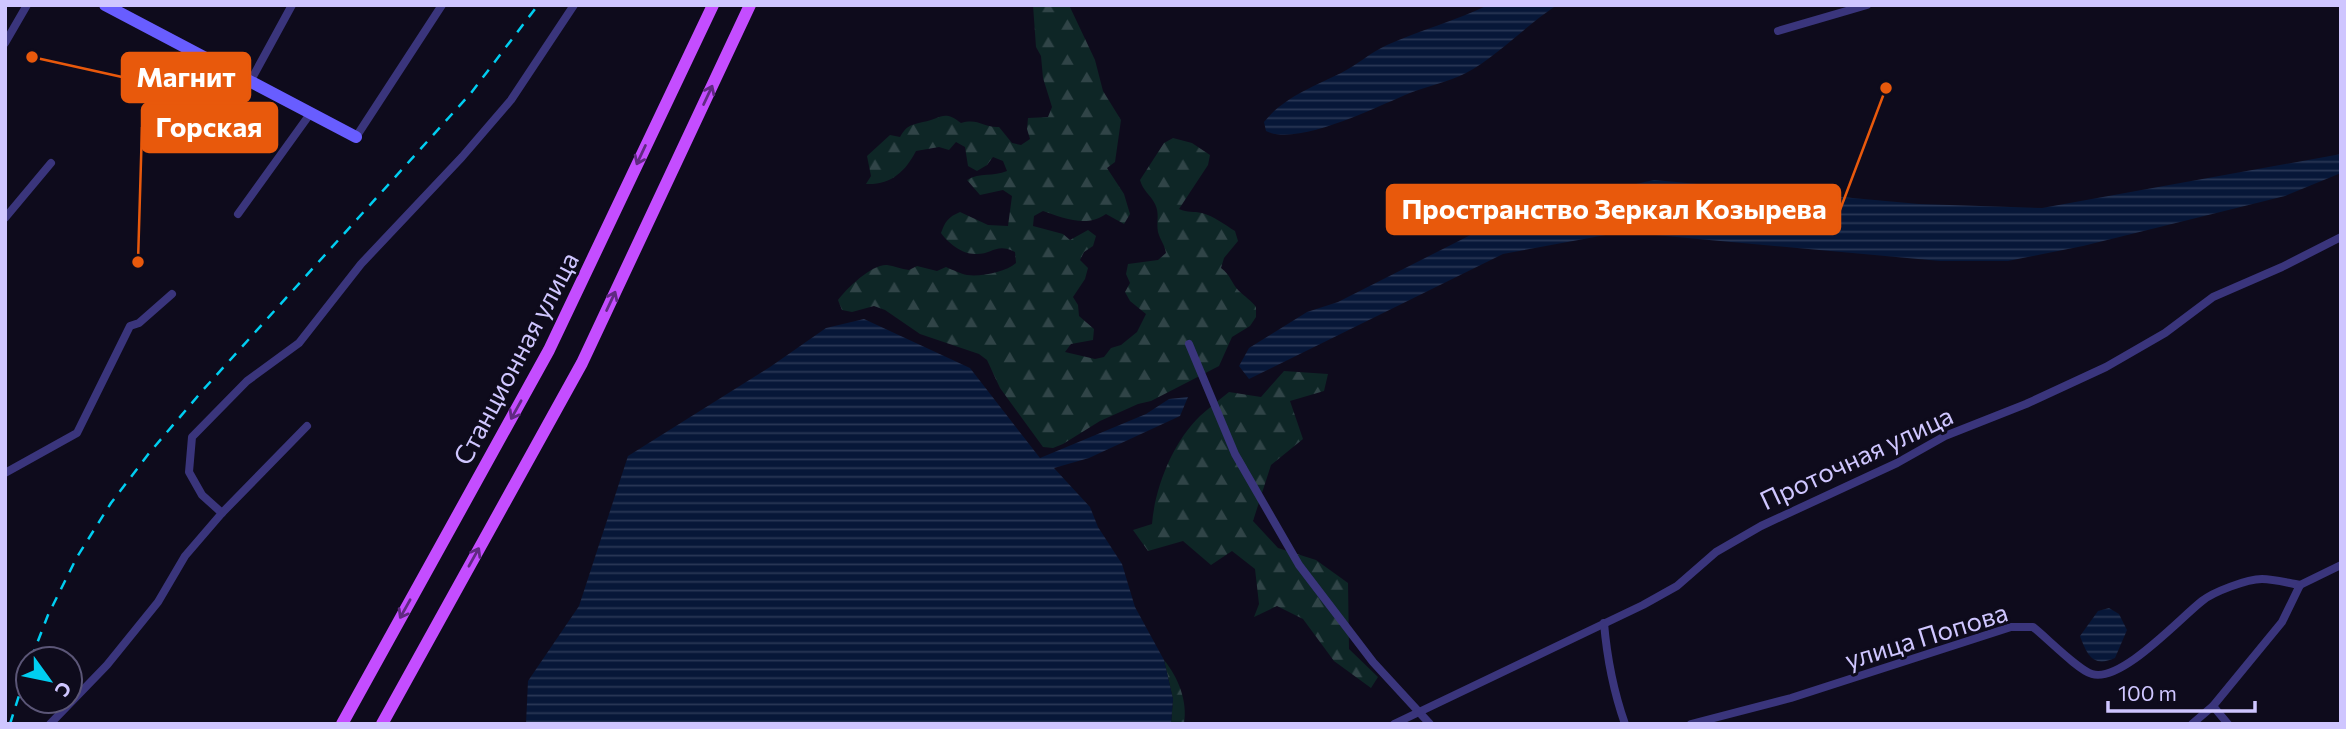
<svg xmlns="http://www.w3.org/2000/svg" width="2346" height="729" font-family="Commissioner,sans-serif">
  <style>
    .forest { fill: url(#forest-firs) }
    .water { fill: url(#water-rules) }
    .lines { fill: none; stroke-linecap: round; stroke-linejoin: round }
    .street { stroke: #3a357c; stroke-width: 8 }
    .secondary { stroke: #685dff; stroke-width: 12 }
    .primary { stroke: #c44dff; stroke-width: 12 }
    .rail { stroke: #00cef1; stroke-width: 2.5; stroke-dasharray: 10 9; stroke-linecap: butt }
    .oneway { stroke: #602982 }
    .labels { text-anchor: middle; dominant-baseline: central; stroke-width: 6; stroke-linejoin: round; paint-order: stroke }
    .street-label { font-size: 26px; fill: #cfc6ff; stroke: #0e0b1c }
    .leader { fill: none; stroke: #e8590c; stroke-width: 2.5 }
    .callout-dot { fill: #e8590c; stroke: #0e0b1c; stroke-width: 2.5 }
    .callout { fill: #e8590c; stroke: #e8590c; stroke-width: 2.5 }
    .callout-label { font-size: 28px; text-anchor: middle; font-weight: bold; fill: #fff }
  </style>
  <defs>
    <pattern id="forest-firs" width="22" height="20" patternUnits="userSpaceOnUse" patternTransform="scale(1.75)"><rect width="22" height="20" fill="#0e2626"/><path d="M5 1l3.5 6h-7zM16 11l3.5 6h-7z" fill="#304447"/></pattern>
    <pattern id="water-rules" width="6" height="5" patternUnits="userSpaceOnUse" patternTransform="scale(1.75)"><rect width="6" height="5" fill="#071738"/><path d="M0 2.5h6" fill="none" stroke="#2a3756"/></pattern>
  </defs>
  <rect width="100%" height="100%" fill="#0e0b1c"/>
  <!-- forest -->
  <g class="forest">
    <path d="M1033,5H1069L1095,60L1103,91L1121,120L1115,162L1107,168L1124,194L1130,214L1124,224L1106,214C1086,228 1064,218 1043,211L1034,216L1033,226L1063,234L1070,240L1088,230L1096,236L1093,246L1084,252L1080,260L1088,268L1085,279L1073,297L1078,305L1079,316L1094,329L1093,340L1071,344L1065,352L1095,359L1104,357L1111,348L1121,345L1137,332L1146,314L1130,301L1125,292L1130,283L1126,274L1128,264L1158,260L1166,253C1165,245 1160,240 1158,232C1156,222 1160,214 1155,204C1150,194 1143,191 1140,180L1164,143L1173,138L1192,143L1210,155L1208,165L1179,209C1188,213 1193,211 1202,213C1214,216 1225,225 1235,231L1238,241L1224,258L1221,268C1231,275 1231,283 1239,291C1245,297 1251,300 1256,307V317L1250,326L1232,337L1219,366L1151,401L1138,404L1100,421L1063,444L1053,448L1043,447L1000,388L987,360L979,354L920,334L885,310L874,306L852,312L842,310L838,300C847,288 872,264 887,265C894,266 901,269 909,270L917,266L937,271L946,267C953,270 961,274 967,275C981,277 1006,272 1016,263L1015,252C996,242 992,255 975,254C962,254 948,243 941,233C945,222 948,217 960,212L988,225L1008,226L1012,196L1003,190L980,195L967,180C980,172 993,177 1007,171L1003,161L993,157L987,165L977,171L968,166L965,147L956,142L949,150L939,147L916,151C905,172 891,185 866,184L871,176L867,156L890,135L900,137C907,125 911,125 923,122C941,119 943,109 961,123C979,118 983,128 999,127L1012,143L1021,145L1030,139L1027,129L1028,118L1048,117L1052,107L1043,78L1041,56L1036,47Z"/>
    <path d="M1284,371L1328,374L1324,391L1290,401L1303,439L1271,465L1253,521L1278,548L1316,560L1348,583L1349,649L1378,677L1371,688L1334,661L1303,619L1277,606L1254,617L1259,604L1255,569L1232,551L1211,565L1183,541L1148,551L1133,530L1152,524C1155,487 1173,442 1200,416C1209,408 1219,400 1229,392L1261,397Z"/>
    <path d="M1164,660C1178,677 1188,701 1184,724H1171L1173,699Z"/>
  </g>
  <!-- water -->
  <g class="water">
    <path d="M1488,5H1557C1525,26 1499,55 1466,73C1448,82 1428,86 1410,93C1378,106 1298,147 1266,131L1264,122C1284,97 1313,87 1341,73C1357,65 1371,52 1387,45C1420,30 1455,21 1488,5Z"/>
    <path d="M2341,154V173L2285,196L2083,246L2008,261H1940L1622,232L1503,254L1249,379L1239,366L1249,348L1307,312L1338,302L1522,209L1654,180L1919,204L2042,208Z"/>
    <path d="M864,319L970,368L1040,458L1146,414L1169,399L1188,397L1180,416L1089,458L1054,468L1090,507L1098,527L1122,564L1135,607L1164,660L1173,699L1171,724H526L528,681L579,606L628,456L770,367L826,328Z"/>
    <path d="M2109,608L2119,614L2127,630L2115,658C2093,668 2087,655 2080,636L2098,611Z"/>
  </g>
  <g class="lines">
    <!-- street -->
    <g class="street">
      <path d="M1778,31L1867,5"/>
      <path d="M5,43L27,5"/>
      <path d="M250,82L292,5"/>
      <path d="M356,137L442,5"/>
      <path d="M238,214L310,114"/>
      <path d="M5,218L51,163"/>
      <path d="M1189,344L1235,454L1299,565L1373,662L1430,724"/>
      <path d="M5,473L77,433L130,326L139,323L172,294"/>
      <path d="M222,513L202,495L189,472L192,437L247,381L299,343L361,264L462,157L511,100L574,5"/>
      <path d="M1604,623C1607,658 1613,690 1625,724"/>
      <path d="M2213,706L2228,724"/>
      <path d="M50,724L107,665L158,602L185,556L222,513L307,426"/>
      <path d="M1394,724L1643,605L1677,586L1716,552L1761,526L1897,463L1945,436L2026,404L2106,367L2165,333L2213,297L2282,267L2341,237"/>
      <path d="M1691,724L1791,698L2011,627H2033C2047,638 2078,670 2092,674C2121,683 2179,619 2202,601C2213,592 2247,579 2262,579C2274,579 2288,583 2300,585"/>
      <path d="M2192,724L2213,706L2282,622L2300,585L2341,565"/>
    </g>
    <!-- secondary -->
    <path class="secondary" d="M105,5L356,137"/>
    <!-- primary -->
    <g class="primary">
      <path d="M342,724L549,350L713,5"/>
      <path d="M382,724L582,363L750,5"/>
    </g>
    <!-- rail -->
    <g class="rail">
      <path d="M31,659L48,615L77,557L111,503L150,452L203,390L471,93L538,5"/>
      <path d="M10,724L28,667"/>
    </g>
  </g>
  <!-- one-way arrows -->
  <defs><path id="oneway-shaft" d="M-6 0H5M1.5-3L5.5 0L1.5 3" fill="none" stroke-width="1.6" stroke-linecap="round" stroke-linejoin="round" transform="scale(1.75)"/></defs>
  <g class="oneway">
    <use href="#oneway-shaft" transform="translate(708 95) rotate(-65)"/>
    <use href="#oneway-shaft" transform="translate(641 155) rotate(115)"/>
    <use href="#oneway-shaft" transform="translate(611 301) rotate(-65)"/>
    <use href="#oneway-shaft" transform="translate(516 410) rotate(119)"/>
    <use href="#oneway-shaft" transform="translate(474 557) rotate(-61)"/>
    <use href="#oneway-shaft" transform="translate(405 609) rotate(119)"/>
  </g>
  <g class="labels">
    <!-- street labels -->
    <g class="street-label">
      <text transform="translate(515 358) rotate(-62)">Станционная улица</text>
      <text transform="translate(1856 457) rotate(-25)">Проточная улица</text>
      <text transform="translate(1926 635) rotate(-17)">улица Попова</text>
    </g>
  </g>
  <!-- callouts -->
  <path class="leader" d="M32 57L122 77M138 262L142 127M1886 88L1840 210"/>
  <g class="callout-dot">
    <circle cx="32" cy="57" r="7"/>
    <circle cx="138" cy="262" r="7"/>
    <circle cx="1886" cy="88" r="7"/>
  </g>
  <g class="callout">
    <rect x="122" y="53" width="128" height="49" rx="7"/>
    <rect x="142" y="103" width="135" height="49" rx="7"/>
    <rect x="1387" y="185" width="453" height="49" rx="7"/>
  </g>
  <g class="callout-label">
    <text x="186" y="87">Магнит</text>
    <text x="209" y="137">Горская</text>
    <text x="1614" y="219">Пространство Зеркал Козырева</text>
  </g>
  <!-- border -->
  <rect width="2346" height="729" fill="none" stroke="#cfc6ff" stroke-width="14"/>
  <!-- north arrow -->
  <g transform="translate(49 680) rotate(123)"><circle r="33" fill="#0e0b1c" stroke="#5b5677" stroke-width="2"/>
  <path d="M0-5L12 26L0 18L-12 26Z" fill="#00cef1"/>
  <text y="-10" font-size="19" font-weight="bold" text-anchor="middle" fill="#cfc6ff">С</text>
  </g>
  <!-- scale -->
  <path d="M2108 701v10h147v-10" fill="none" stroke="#cfc6ff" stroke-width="3.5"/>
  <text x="2118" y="701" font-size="21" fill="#cfc6ff" stroke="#0e0b1c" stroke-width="5" paint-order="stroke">100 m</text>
</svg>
